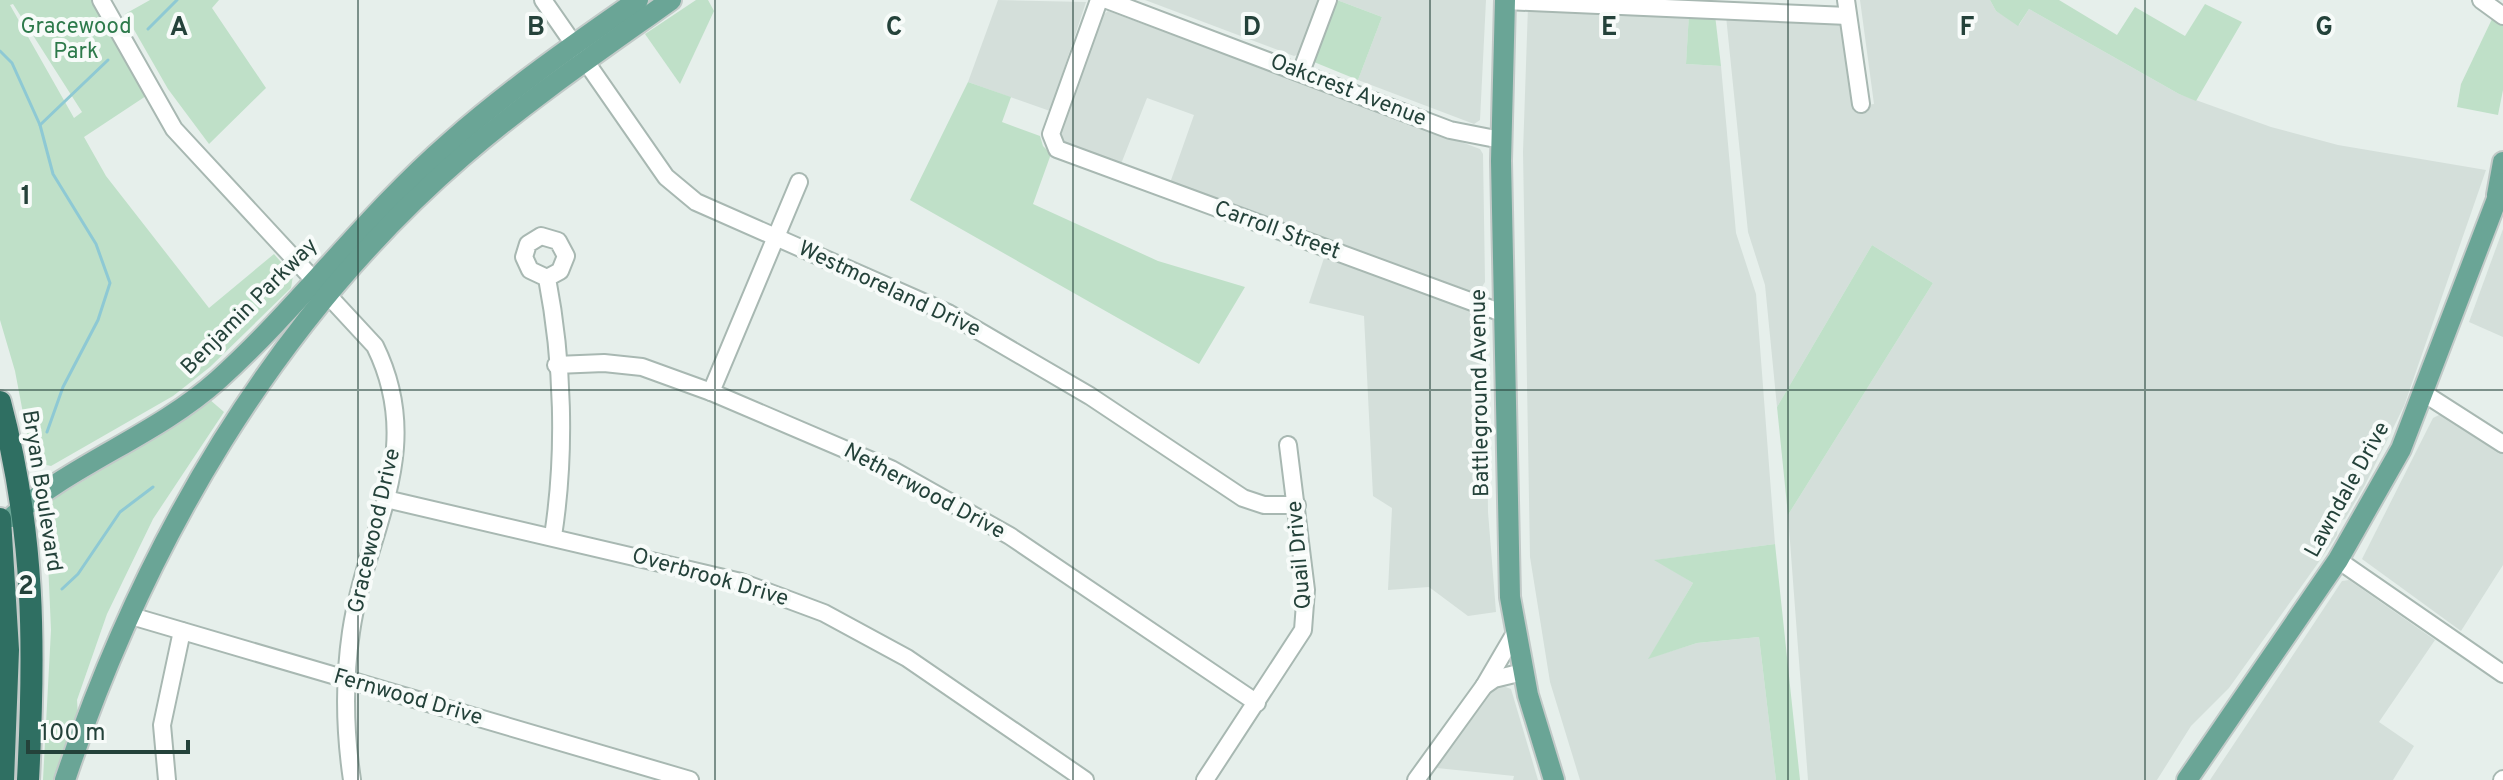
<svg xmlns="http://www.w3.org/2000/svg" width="2503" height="780" font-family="Overpass,sans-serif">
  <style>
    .built { fill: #d4dfda }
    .green { fill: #bfe0c8; fill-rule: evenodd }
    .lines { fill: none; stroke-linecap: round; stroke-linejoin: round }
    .stream { stroke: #8ec9d4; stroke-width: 3 }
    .minor-casing { stroke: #a8b8b2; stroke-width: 20 }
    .major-casing { stroke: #c2cac8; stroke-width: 24 }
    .highway-casing { stroke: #c2cac8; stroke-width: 26 }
    .minor { stroke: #fff; stroke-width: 16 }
    .major { stroke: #6aa596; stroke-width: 20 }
    .highway { stroke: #2f6f62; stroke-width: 22 }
    .grid { fill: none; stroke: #24423a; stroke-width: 2; stroke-opacity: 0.55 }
    .labels { text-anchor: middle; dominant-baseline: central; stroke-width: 8; stroke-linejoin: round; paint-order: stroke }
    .park-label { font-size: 22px; fill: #2d7a4b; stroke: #f7fbf9 }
    .street-label { font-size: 22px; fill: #24423a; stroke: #f7fbf9 }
    .grid-label { font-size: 26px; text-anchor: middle; font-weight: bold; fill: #24423a; stroke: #f7fbf9; stroke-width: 8; stroke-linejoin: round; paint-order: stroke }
  </style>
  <rect width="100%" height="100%" fill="#e6efeb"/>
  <!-- built -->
  <g class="built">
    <path d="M998,0L1086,2L1050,111L968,82Z"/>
    <path d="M1145,0H1320L1299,54L1294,56Z"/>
    <path d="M1337,0H1486L1480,120L1474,124L1358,80L1382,17Z"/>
    <path d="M1860,0H1990L1996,11L2019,25L2029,9L2179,94L2271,127L2338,145L2486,170L2404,406L2365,485L2345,519L2338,521L2337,535L2323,556L2229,688L2191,726L2157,780H1808L1788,515L1933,283L1872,245L1777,407L1765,285L1748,232L1726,16L1841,21L1858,106L1874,104Z"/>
    <path d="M1528,6L1689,13L1686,64L1721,66L1736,233L1756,294L1775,544L1656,560L1693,583L1649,658L1697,643L1759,637L1776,780H1580L1550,682L1530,557L1523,152Z"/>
    <path d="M1108,11L1480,149L1483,154L1485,282L1480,290L1473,292L1170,183L1194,115L1147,98L1121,164L1064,142L1058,134L1103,15Z"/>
    <path d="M2503,229V337L2469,322Z"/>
    <path d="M1325,255L1480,314L1486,322L1488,512L1496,612L1468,616L1429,587L1388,590L1392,508L1373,496L1364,316L1309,303Z"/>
    <path d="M2441,414L2503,452V565L2461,631L2362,559L2433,418Z"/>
    <path d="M2349,580L2435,640L2379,722L2414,746L2393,780H2210L2342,581Z"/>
    <path d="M1503,686L1511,689L1538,780H1513L1514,776L1437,768L1494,689Z"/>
  </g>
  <!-- green -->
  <g class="green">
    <path d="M0,0H94L146,96L84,137L106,176L209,308L274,254L293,276L291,288L210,367L173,396L51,466L42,464L30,450L15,371L0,320ZM13,4L82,112L74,118L10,5Z"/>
    <path d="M150,0H219L212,8L266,88L209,144L168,89L125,14Z"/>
    <path d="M696,0H708L714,11L680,84L645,34Z"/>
    <path d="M1337,0L1382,17L1358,80L1314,62Z"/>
    <path d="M1990,0H2059L2117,35L2135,7L2185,36L2205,4L2242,22L2196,101L2179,94L2029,9L2018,26L1996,11Z"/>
    <path d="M1689,13L1715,15L1721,66L1686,64Z"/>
    <path d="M2492,19L2503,26V90L2498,115L2457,107L2461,84Z"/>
    <path d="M968,82L1011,97L1002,122L1040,136L1043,146L1051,154L1033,204L1158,261L1245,287L1199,364L910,200Z"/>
    <path d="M1872,245L1933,283L1788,515L1777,407Z"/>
    <path d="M209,399L224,412L153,519L107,614L77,700L78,716L57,780H43L51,630L48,561L40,516L43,505L163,433Z"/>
    <path d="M1775,544L1800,780H1776L1759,637L1697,643L1648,659L1693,583L1654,560Z"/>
  </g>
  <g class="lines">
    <!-- stream -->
    <g class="stream">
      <path d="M148,29L177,0"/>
      <path d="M0,51L12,63L40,125L53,174L96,244L110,283L98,320L63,387L47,432"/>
      <path d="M40,125L108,60"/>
      <path d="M62,589L78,574L120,512L153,487"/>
    </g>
    <!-- minor casing -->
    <g class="minor-casing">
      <g id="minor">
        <path d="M101,0L174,129L375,346C427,452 366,529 351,632C344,680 345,733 352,780"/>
        <path d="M543,0L666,177L696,202L948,313L1090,396L1243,498L1264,505H1297"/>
        <path d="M1099,0L1051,134L1057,149L1505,314"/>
        <path d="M1107,0L1450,130L1501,140"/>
        <path d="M1846,0L1861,104"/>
        <path d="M2481,0L2503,16"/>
        <path d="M1505,1L1848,16"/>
        <path d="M1301,72L1328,0"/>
        <path d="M547,278L530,270L524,257L528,244L541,236L558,241L566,256L560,271L547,278C563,361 566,453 553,536"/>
        <path d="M556,365L604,363L642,367L711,392L891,469L1010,536L1257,703"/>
        <path d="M711,392L799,182"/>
        <path d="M2425,394L2503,444"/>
        <path d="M386,499L741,582L824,613L907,658L1085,780"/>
        <path d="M2338,560L2503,674"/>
        <path d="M128,615L690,780"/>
        <path d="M1484,686L1515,633"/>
        <path d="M167,780L162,725L182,631"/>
        <path d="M1205,780L1303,630L1306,590L1288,445"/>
        <path d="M1416,780L1484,686L1494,679L1523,672"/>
        <path d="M2502,780L2503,779"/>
      </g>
    </g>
    <!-- major casing -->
    <g class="major-casing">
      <g id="major">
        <path d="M1505,0L1501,161L1510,597L1528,695L1554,780"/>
        <path d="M2497,195L2503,162"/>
        <path d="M12,517C75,462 155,436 218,380C300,306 366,215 450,142C509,90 573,45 638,0"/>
        <path d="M65,780C144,544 273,320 463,156C529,99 601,50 671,0"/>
        <path d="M2187,780L2338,560L2401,449L2503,183"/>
      </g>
    </g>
    <!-- highway casing -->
    <g class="highway-casing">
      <g id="highway">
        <path d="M0,402C35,533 35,647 28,780"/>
        <path d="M0,519L8,650L3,780"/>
      </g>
    </g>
    <!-- minor -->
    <use href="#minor" class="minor"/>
    <!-- major -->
    <use href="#major" class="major"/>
    <!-- highway -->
    <use href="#highway" class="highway"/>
  </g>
  <!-- grid -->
  <path class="grid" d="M358,0V780M715,0V780M1073,0V780M1430,0V780M1788,0V780M2145,0V780M0,390H2503"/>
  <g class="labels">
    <!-- park labels -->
    <g class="park-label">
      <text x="76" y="27">Gracewood<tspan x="76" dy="25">Park</tspan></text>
    </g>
    <!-- street labels -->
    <g class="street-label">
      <text transform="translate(1348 91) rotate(21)">Oakcrest Avenue</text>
      <text transform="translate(1277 231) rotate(20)">Carroll Street</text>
      <text transform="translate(889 290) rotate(25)">Westmoreland Drive</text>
      <text transform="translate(250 307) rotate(-45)">Benjamin Parkway</text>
      <text transform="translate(1481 393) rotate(-91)">Battleground Avenue</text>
      <text transform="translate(2348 490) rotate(-61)">Lawndale Drive</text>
      <text transform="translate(41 491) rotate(81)">Bryan Boulevard</text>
      <text transform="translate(924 492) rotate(28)">Netherwood Drive</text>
      <text transform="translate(375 531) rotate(-77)">Gracewood Drive</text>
      <text transform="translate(1300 555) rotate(-95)">Quail Drive</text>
      <text transform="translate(710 578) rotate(16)">Overbrook Drive</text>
      <text transform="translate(408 698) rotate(16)">Fernwood Drive</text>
    </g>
  </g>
  <g class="grid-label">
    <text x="179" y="35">A</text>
    <text x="536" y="35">B</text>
    <text x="894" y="35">C</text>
    <text x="1252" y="35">D</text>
    <text x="1609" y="35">E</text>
    <text x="1967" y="35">F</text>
    <text x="2324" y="35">G</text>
    <text x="26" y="204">1</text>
    <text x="26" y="594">2</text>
  </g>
  <!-- scale -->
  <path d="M28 740v12h160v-12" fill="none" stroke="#24423a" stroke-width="4"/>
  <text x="40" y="740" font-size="24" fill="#24423a" stroke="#f7fbf9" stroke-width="6" paint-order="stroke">100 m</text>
</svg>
